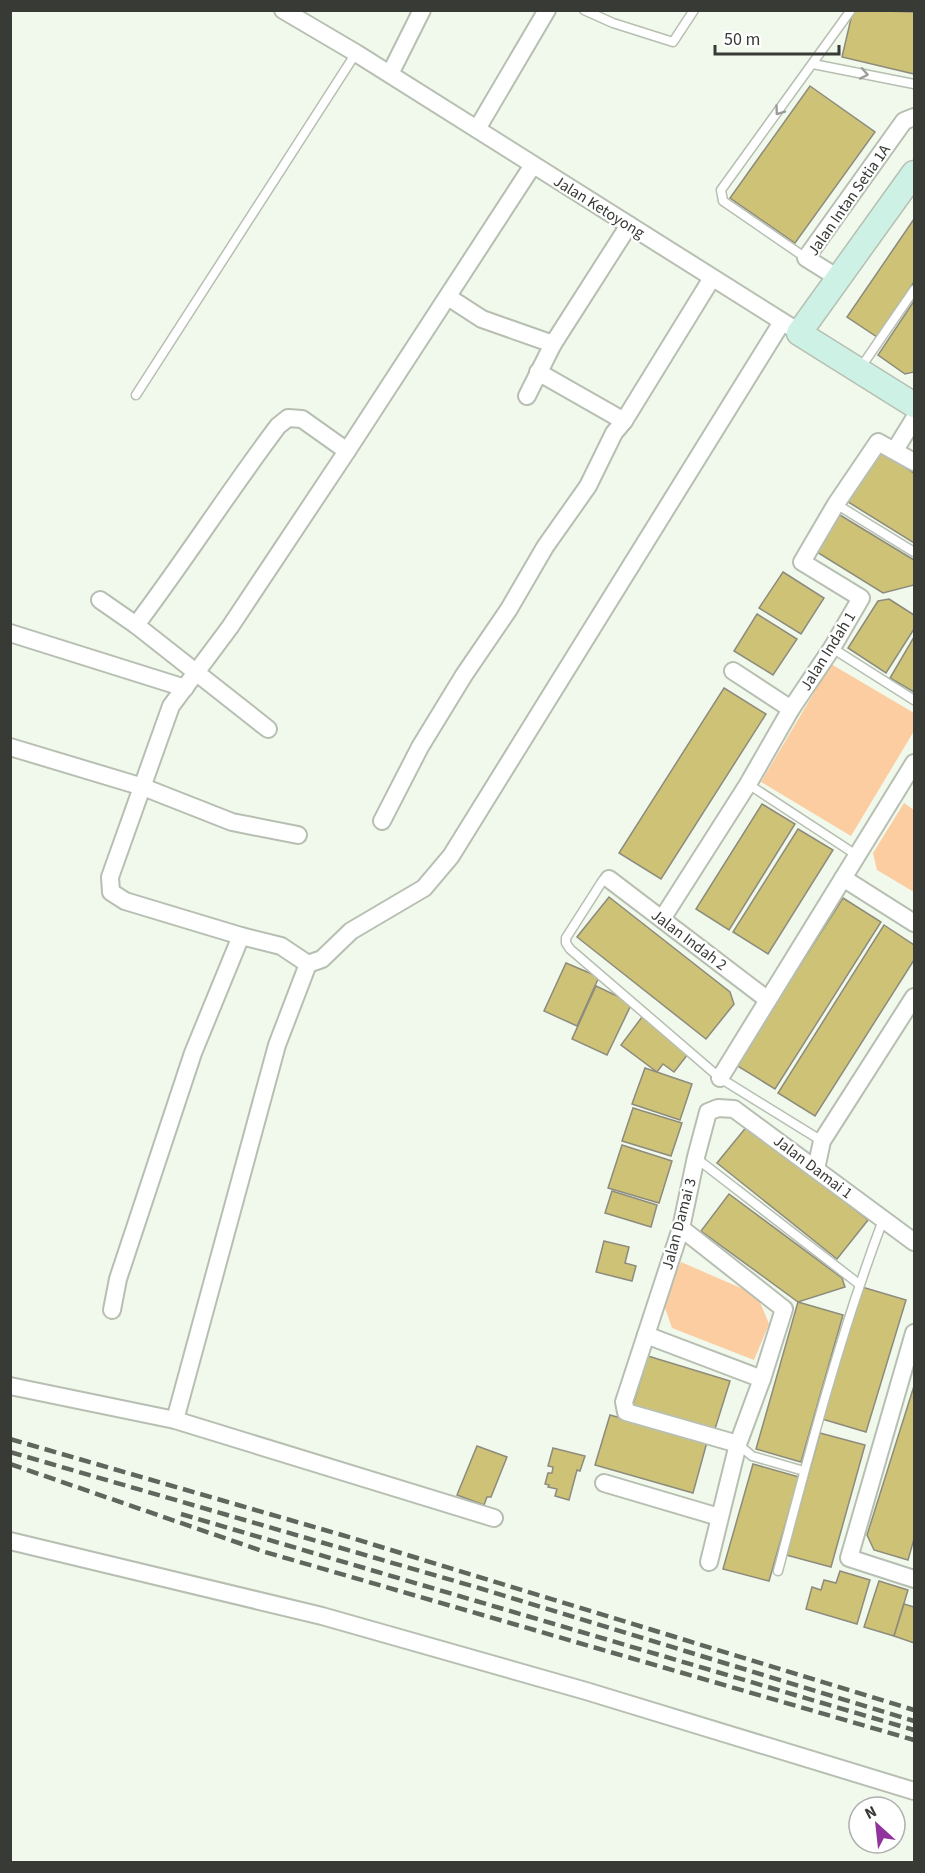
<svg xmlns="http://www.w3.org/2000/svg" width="925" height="1873" font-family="'Source Sans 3',sans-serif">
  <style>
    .green { fill: #fbcda0 }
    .building { fill: #cec276; stroke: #8d8b7d; stroke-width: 1.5 }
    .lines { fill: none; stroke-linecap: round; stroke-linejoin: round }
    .lane-casing { stroke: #b6bfb2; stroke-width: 11 }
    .street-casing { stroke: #b6bfb2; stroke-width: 20 }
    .secondary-casing { stroke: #b6bfb2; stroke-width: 27 }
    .lane { stroke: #fff; stroke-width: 8 }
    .street { stroke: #fff; stroke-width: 16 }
    .secondary { stroke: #cef1e6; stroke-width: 24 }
    .rail { stroke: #60655e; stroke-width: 4.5; stroke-dasharray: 12 6; stroke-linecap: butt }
    .oneway { stroke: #9b9c9a }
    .labels { text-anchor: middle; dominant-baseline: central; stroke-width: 4.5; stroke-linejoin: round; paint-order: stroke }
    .street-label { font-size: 16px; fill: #373a35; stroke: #fff }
  </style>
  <rect width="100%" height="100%" fill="#f0f9eb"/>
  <!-- green -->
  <g class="green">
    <path d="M831,664L914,713V731L851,836L761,782Z"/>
    <path d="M904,803L914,810V892L877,870L873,853Z"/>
    <path d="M681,1262L757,1295L769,1324L754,1360L672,1328L663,1302Z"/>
  </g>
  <!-- building -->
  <g class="building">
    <path d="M853,10L914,12V74L842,57Z"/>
    <path d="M810,86L875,132L795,243L730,198Z"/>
    <path d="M914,219V282L877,337L847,317Z"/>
    <path d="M914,301V372L905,374L878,355Z"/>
    <path d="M878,450L914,473V543L845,500Z"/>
    <path d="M835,512L914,560V585L883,593L812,549Z"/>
    <path d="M783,572L824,598L801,634L759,608Z"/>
    <path d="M889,599L914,615V629L886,673L848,648L878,601Z"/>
    <path d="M757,614L797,639L773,675L734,651Z"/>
    <path d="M914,637V692L890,678Z"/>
    <path d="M724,688L766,714L661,879L619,853Z"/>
    <path d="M762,804L795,824L729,930L696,909Z"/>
    <path d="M798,829L833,850L768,954L733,932Z"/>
    <path d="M609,897L730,992L734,1004L706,1039L577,937Z"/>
    <path d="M843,898L881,922L775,1089L736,1065Z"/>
    <path d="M884,925L914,945V960L815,1116L778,1093Z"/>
    <path d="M566,963L599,977L577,1026L544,1011Z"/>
    <path d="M596,986L632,1003L607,1055L572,1039Z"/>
    <path d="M645,1013L692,1049L674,1072L663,1064L657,1072L621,1045Z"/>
    <path d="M645,1068L692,1084L680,1120L632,1104Z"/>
    <path d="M633,1108L682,1123L671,1156L622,1141Z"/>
    <path d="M748,1125L868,1220L837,1259L717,1163Z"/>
    <path d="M622,1145L672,1161L659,1203L608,1188Z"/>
    <path d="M612,1191L657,1205L651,1227L605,1213Z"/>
    <path d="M729,1194L842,1278L845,1287L798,1302L701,1231Z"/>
    <path d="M604,1241L629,1247L625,1263L636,1266L632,1281L596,1272Z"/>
    <path d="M862,1287L906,1300L866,1432L822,1419Z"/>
    <path d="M798,1302L843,1315L801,1462L756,1449Z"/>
    <path d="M648,1356L730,1381L714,1432L632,1408Z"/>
    <path d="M914,1386V1539L908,1560L874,1550L867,1535Z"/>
    <path d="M610,1415L707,1442L693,1493L595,1465Z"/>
    <path d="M820,1433L865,1445L831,1567L786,1555Z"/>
    <path d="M477,1446L507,1457L491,1497H487L484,1505L457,1495Z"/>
    <path d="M553,1448L585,1456L580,1471L577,1470L569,1500L555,1496L557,1489L548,1487L549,1485L545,1484L548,1473H552L553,1467L548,1466Z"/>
    <path d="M753,1464L799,1477L769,1581L723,1569Z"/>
    <path d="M840,1571L870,1580L857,1624L806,1609L812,1587L821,1590L824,1580L836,1583Z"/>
    <path d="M879,1581L908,1590L894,1636L864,1627Z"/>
    <path d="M904,1604L914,1607V1643L894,1636Z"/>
  </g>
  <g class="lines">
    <!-- lane casing -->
    <g class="lane-casing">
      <g id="lane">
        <path d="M584,10L613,23L673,42L694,10"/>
        <path d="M813,64L914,84"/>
        <path d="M806,258L723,201L721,190L851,10"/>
        <path d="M859,370L914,290"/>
        <path d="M136,395L356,53"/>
        <path d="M836,504L914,552"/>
        <path d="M832,648L914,700"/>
        <path d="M748,784L858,856"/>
        <path d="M609,879L603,880L566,938V943L570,949L720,1078L822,1141"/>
        <path d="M696,1158L859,1284"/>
        <path d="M738,1444L752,1456L804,1471"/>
        <path d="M778,1571C809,1453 840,1334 883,1220"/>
      </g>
    </g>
    <!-- street casing -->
    <g class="street-casing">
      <g id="street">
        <path d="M283,10L356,53L791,327"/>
        <path d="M390,74L422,10"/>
        <path d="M477,129L547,10"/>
        <path d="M838,278L806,258L904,121L914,117"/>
        <path d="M448,297L482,319L553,344"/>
        <path d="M538,372L624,421"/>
        <path d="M527,396L553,344L629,225"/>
        <path d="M895,450L914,419"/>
        <path d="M100,600L136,625L268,729"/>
        <path d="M136,625C185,560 229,491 278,426L288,418L302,419L347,451"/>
        <path d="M10,633L185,688"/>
        <path d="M733,671L791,709"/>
        <path d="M10,747L143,787L232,822L298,835"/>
        <path d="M382,821L420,747L464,675L509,609L545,547L588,486L614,433L624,421L712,278"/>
        <path d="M843,878L914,923"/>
        <path d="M609,879L768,1000"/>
        <path d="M662,919L748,784L791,709L832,648L861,598L802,562L836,504L878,442L914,462"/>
        <path d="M308,964L281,946L241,936L125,901L111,892L110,877L171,706L230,627L347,451L533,165"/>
        <path d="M720,1078L914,763"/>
        <path d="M816,1169L822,1141L914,997"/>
        <path d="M681,1228L784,1309L762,1379L738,1444L709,1562"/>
        <path d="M112,1310L118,1279L193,1053L241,936"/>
        <path d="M914,1333L849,1558L914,1579"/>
        <path d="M646,1335L762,1379"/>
        <path d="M10,1386L175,1420L494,1518"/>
        <path d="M175,1420L277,1045L308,964L322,959L351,931L424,888L451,856L782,322"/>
        <path d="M738,1444L626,1412L624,1402L681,1228L696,1157L708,1112L718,1108L734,1109L914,1242"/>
        <path d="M604,1483L719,1517"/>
        <path d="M10,1541L322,1616L586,1691L914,1791"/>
      </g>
    </g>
    <!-- secondary casing -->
    <g class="secondary-casing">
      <path id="secondary" d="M914,173L799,333L914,405"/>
    </g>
    <!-- lane -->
    <use href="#lane" class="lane"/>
    <!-- street -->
    <use href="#street" class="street"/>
    <!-- secondary -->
    <use href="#secondary" class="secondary"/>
    <!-- rail -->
    <g class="rail">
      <path d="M10,1439L342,1535L914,1710"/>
      <path d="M10,1452L479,1588L914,1721"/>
      <path d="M10,1464L265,1552L914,1740"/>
      <path d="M181,1514L914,1730"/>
    </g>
  </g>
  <!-- one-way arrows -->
  <defs><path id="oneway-chevron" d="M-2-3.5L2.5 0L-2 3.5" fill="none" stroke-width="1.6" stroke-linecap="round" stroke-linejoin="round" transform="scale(1.5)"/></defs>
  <g class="oneway">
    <use href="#oneway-chevron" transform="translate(864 74) rotate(11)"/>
    <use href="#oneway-chevron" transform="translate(779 111) rotate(126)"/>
  </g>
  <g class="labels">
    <!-- street labels -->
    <g class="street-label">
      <text transform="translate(849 200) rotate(-55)">Jalan Intan Setia 1A</text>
      <text transform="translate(599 207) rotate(32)">Jalan Ketoyong</text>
      <text transform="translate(828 651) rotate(-58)">Jalan Indah 1</text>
      <text transform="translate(689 940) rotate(37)">Jalan Indah 2</text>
      <text transform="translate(813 1167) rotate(37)">Jalan Damai 1</text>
      <text transform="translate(679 1224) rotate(-75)">Jalan Damai 3</text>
    </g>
  </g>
  <!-- border -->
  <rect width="925" height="1873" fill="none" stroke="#373a35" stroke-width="24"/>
  <!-- north arrow -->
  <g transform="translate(877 1825) rotate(333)"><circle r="28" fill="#ffffff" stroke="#afb0ae" stroke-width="1.5"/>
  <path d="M0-4.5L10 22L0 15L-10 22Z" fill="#91339d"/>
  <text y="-9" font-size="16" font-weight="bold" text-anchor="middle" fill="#373a35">N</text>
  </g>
  <!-- scale -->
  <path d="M715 45v9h124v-9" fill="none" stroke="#373a35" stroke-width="3"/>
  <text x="724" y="45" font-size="18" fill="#373a35" stroke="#ffffff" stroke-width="4.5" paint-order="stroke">50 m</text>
</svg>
